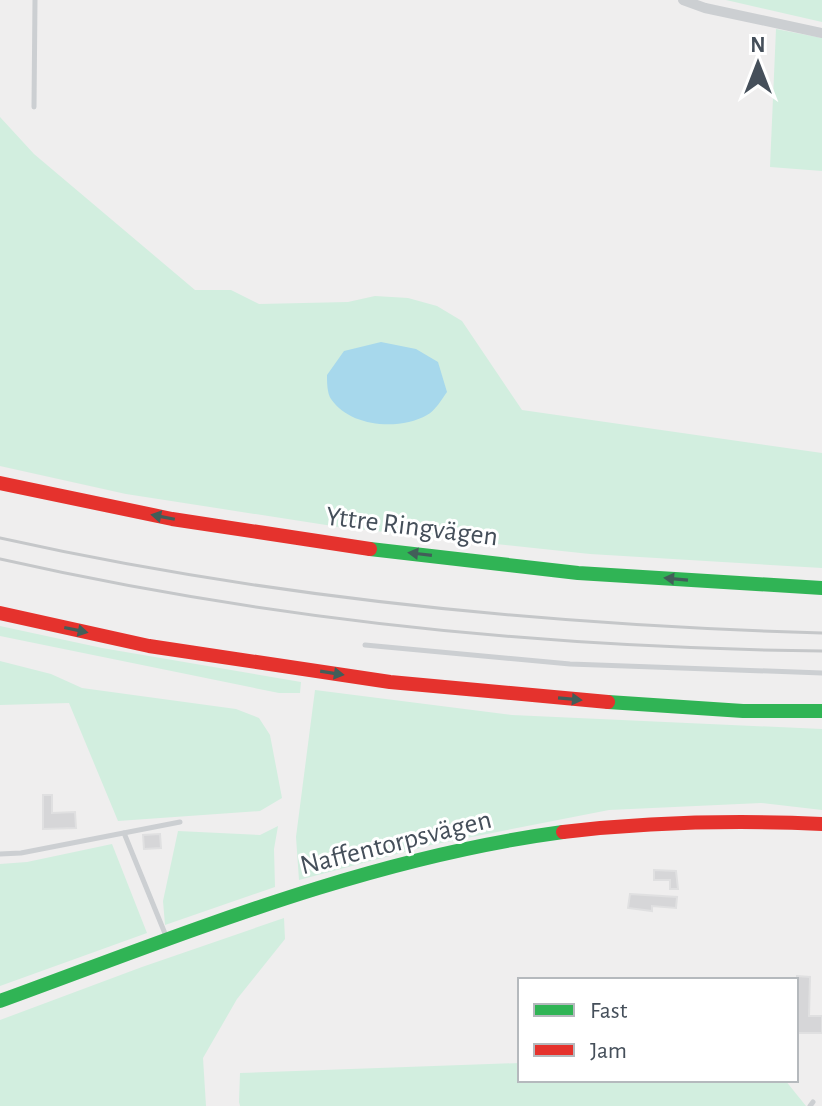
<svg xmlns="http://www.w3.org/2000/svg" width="822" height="1106" font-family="'Alegreya Sans',sans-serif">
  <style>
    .green { fill: #d2eedf }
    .water { fill: #a7d8ec }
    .building { fill: #d6d6d8; stroke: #e0e0e1; stroke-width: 2 }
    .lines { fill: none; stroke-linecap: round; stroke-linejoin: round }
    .lane { stroke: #cccfd2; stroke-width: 5 }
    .street { stroke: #cccfd2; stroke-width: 10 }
    .fast { stroke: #30b455; stroke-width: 14 }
    .jam { stroke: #e5322d; stroke-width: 14 }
    .rail { stroke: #c5c7c9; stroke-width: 3 }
    .oneway { fill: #425e59 }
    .labels { text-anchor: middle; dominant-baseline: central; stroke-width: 6; stroke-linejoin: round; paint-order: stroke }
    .street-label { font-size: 28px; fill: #454f5a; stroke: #fff }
  </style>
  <rect width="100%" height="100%" fill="#efeeee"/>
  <!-- green -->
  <g class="green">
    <path d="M726,0H822V22Z"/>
    <path d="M776,29L822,38V171L770,167Z"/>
    <path d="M0,117L34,154L195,290H231L259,304L348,302L375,296L408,298L437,306L462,321L522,410L822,453V568L590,554L339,527L126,494L0,466Z"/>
    <path d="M0,626L102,648L301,682L300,693H279L0,636Z"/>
    <path d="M0,661L51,674L82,688L236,709L259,718L270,735L282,798L260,811L118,821L69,703L0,705Z"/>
    <path d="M315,690L512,715L822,729V810L761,803L609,810L431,845L299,880L296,837Z"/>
    <path d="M278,826L274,849L275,887L165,925L163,901L178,831L260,835Z"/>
    <path d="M112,844L147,933L0,986V864L27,862Z"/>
    <path d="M284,918L285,939L237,999L203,1058L206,1106H0V1020L142,967Z"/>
    <path d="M520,1063V1080H785L806,1106H240L239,1102L240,1073Z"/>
  </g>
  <!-- water -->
  <path class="water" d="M381,342L416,349L438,362L447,392C442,399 435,411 427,415C399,431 350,427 331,399C327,393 327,382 327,375L344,351Z"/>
  <!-- building -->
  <g class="building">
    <path d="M43,795H52V813L75,812L76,828L43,829Z"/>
    <path d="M160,834L161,848L144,849L143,835Z"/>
    <path d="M654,870L676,871L678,889H670V880H654Z"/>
    <path d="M630,894L677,897L676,908L652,906V911L628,908Z"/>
    <path d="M797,976L810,977L809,1016H822V1033H796Z"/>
  </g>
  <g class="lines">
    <!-- lane -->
    <g class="lane">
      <path d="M34,107L35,0"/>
      <path d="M365,645L570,664L822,673"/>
      <path d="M124,833L166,936"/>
      <path d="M0,854L21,853L180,822"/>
      <path d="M810,1106L813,1102"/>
    </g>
    <!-- street -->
    <path class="street" d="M683,0L705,8L822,33"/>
    <!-- fast -->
    <g class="fast">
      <path d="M370,549L578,573L822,588"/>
      <path d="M608,702L743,711H822"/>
      <path d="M0,1001C184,934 367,858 563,832"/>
    </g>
    <!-- jam -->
    <g class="jam">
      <path d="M0,483L172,519L370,549"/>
      <path d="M0,613L149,646L390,682L608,702"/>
      <path d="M563,832C650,822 735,820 822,824"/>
    </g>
    <!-- rail -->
    <g class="rail">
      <path d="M0,538C269,598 546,625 822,633"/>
      <path d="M0,559C270,620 545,648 822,651"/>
    </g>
  </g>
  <!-- one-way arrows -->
  <defs><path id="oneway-solid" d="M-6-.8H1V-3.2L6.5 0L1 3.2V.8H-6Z" transform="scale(2)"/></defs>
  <g class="oneway">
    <use href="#oneway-solid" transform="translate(163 517) rotate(-169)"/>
    <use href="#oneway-solid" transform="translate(420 554) rotate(-173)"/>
    <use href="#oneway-solid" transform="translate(676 579) rotate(-175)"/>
    <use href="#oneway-solid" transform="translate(76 630) rotate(12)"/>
    <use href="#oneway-solid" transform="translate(332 673) rotate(9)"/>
    <use href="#oneway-solid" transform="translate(570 699) rotate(5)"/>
  </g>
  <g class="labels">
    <!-- street labels -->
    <g class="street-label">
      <text transform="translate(412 527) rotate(7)">Yttre Ringvägen</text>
      <text transform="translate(396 843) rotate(-14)">Naffentorpsvägen</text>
    </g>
  </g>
  <!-- legend -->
  <rect x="518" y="978" width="280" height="104" fill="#ffffff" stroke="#b5b9bd" stroke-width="2"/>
  <rect x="534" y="1004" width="40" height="12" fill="#30b455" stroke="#b5b9bd" stroke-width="2"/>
  <text x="590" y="1018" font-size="24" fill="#454f5a">Fast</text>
  <rect x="534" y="1044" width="40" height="12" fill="#e5322d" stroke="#b5b9bd" stroke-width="2"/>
  <text x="590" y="1058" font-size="24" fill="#454f5a">Jam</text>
  <!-- north arrow -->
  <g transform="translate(758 64)" stroke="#ffffff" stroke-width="6" paint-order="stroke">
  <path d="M0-6L14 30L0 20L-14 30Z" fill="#454f5a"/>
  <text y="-12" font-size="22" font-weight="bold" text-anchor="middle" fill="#454f5a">N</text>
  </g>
</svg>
